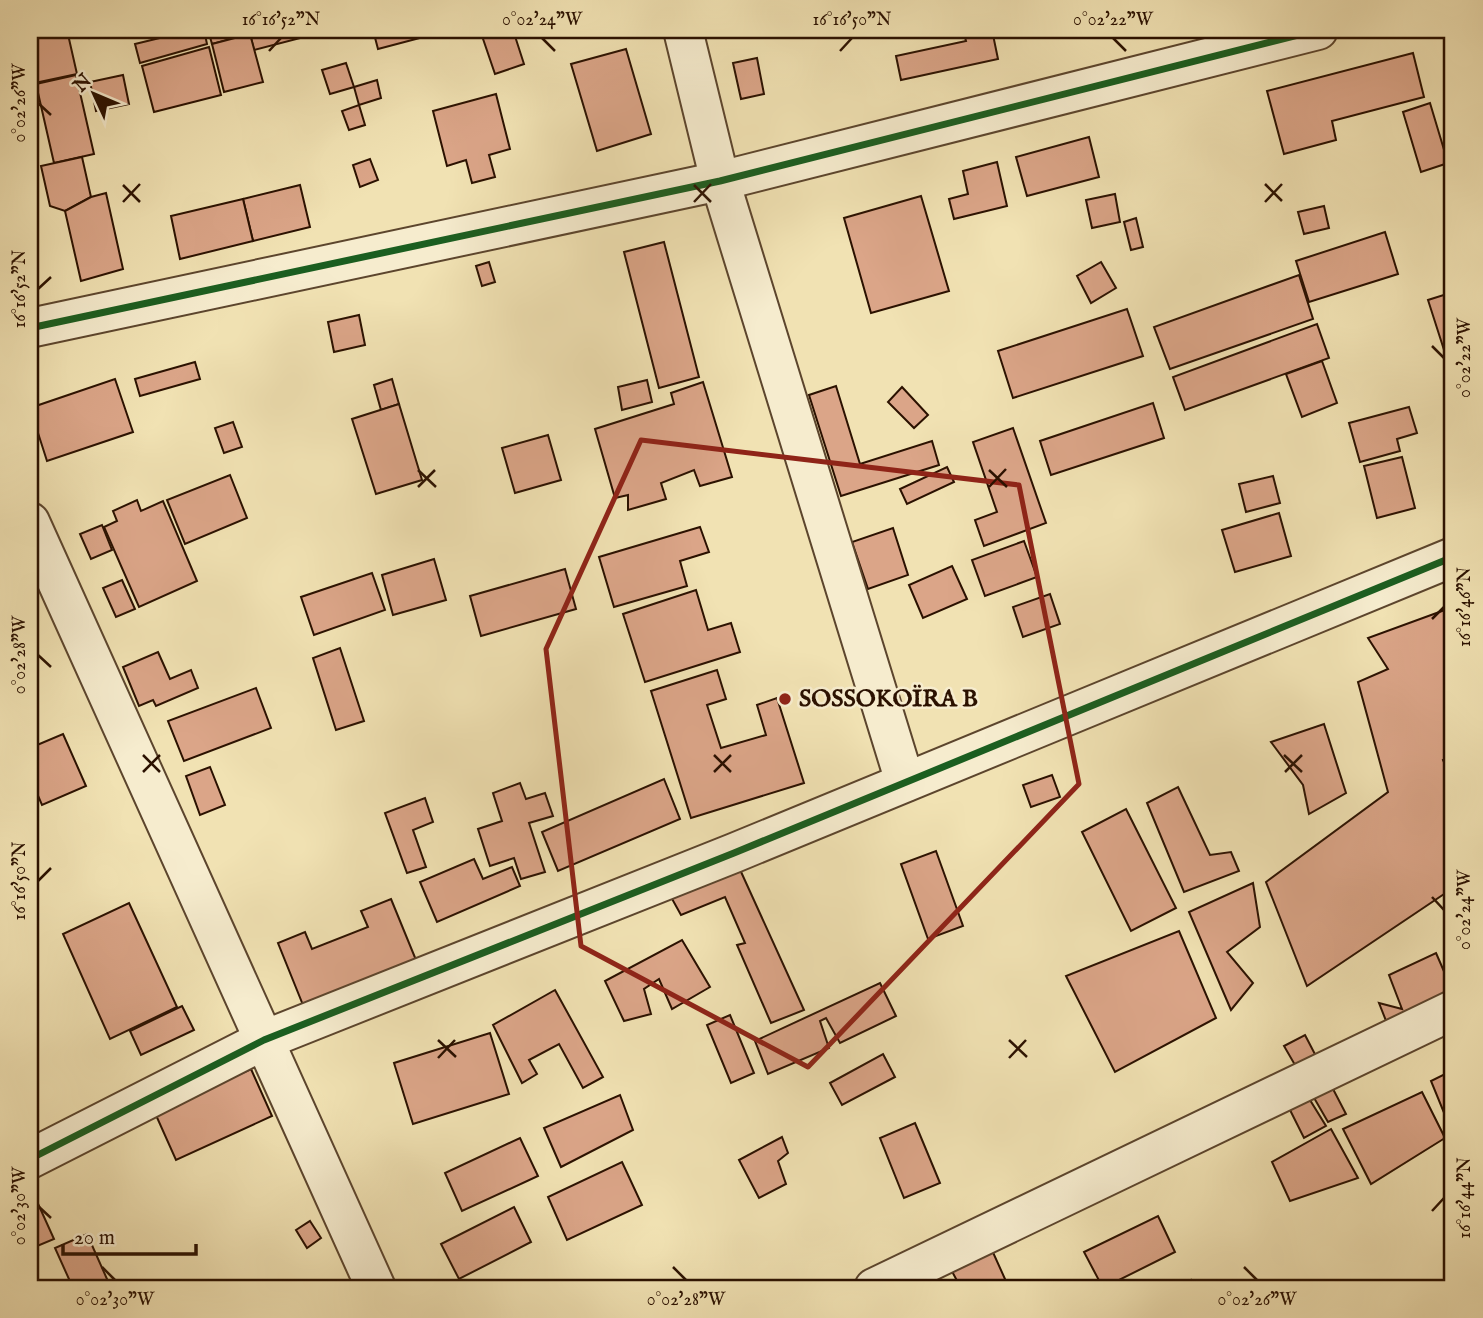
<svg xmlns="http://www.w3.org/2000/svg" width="1483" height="1318" font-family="'IM FELL English',serif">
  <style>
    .building { fill: #dba588; stroke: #2b1100; stroke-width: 2 }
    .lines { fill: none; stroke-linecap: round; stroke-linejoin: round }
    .minor-casing { stroke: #5c452d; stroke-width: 42 }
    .minor { stroke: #f6ecce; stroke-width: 38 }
    .cycleway-casing { stroke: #f6ecce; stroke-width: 11 }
    .cycleway { stroke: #1b5e20; stroke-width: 7 }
    .marked { fill: none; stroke: #8f2418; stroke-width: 5; stroke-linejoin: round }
    .ticks { fill: none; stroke: #2b1100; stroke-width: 2.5 }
    .poi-dot { fill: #8f2418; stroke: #f6ecce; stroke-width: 2.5 }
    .labels { text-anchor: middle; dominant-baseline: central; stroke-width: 5; stroke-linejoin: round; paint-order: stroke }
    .poi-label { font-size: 24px; font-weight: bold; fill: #2b1100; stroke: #f6ecce; text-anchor: start }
    .neatline { fill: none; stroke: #2b1100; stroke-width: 2.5 }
    .ticks-label { font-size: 18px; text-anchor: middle; fill: #2b1100 }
  </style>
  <rect width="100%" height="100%" fill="#f1e2b3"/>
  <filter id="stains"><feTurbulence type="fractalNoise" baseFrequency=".00286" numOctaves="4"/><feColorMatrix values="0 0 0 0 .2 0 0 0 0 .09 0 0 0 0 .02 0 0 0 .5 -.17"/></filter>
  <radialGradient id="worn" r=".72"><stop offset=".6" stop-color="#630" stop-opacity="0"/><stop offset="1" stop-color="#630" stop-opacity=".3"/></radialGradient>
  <!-- building -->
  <g class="building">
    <path d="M30,30H67L77,74L30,84Z"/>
    <path d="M170,30H204L207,44L140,63L135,44L172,35Z"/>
    <path d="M208,30H249L250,34L212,44Z"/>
    <path d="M267,30H331L254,50L250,34Z"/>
    <path d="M373,30H450L378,49Z"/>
    <path d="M480,30H513L524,64L495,74Z"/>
    <path d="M731,30H762L733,37Z"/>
    <path d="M861,30H880L881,31L862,35Z"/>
    <path d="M963,30H992L998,59L901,80L896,56L966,41Z"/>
    <path d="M250,34L263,82L224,92L212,44Z"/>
    <path d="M209,47L221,95L154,112L142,66Z"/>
    <path d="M626,49L651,134L597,151L571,64Z"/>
    <path d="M1413,53L1424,97L1332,121L1336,140L1284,154L1267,91Z"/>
    <path d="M757,58L764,94L741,99L733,63Z"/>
    <path d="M346,63L354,87L330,94L322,70Z"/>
    <path d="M76,75L94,154L54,163L36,84Z"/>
    <path d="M123,75L129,104L96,111L90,82Z"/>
    <path d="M377,80L381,98L359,105L354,87Z"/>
    <path d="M496,94L510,149L489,155L495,177L472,183L466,160L447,166L433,111Z"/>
    <path d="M1430,103L1448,163L1421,172L1403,112Z"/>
    <path d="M359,105L365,125L349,130L342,111Z"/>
    <path d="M1089,137L1099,177L1027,196L1016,157Z"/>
    <path d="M82,157L91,197L65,211L50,206L41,166Z"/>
    <path d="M370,159L378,180L360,187L353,165Z"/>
    <path d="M997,162L1007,206L954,219L949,199L968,194L963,171Z"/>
    <path d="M300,185L310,227L253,241L243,199Z"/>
    <path d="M106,193L123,269L81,281L65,211L91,197Z"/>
    <path d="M1115,194L1120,222L1092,228L1086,200Z"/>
    <path d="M921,196L949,291L871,313L844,218Z"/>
    <path d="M243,199L253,241L180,259L171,216Z"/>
    <path d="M1324,206L1329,228L1304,234L1298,212Z"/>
    <path d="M1136,218L1143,247L1131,250L1124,222Z"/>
    <path d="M1385,232L1398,274L1309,302L1296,261Z"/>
    <path d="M664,242L699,377L659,388L624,252Z"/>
    <path d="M489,262L495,282L482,286L476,266Z"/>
    <path d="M1101,262L1116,288L1091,303L1077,276Z"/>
    <path d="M1299,275L1313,319L1170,369L1154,327Z"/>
    <path d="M1453,292V378L1428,300Z"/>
    <path d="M1127,309L1143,356L1013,398L998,351Z"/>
    <path d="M359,315L365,345L334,352L328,322Z"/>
    <path d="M1317,324L1329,358L1185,410L1173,377Z"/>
    <path d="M1322,361L1337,403L1302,417L1286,374Z"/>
    <path d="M195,362L200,379L140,396L135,379Z"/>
    <path d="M115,379L133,432L47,461L30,408Z"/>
    <path d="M392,379L399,404L381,410L374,385Z"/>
    <path d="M647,380L652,402L622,410L618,387Z"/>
    <path d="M703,382L732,477L700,486L694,470L661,483L666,499L628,510V495L615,498L595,429L674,404L671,393Z"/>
    <path d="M836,386L860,464L932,441L939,465L841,496L809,395Z"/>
    <path d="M902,387L928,415L914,428L888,402Z"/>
    <path d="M1153,403L1164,438L1051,475L1040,441Z"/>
    <path d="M399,404L422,480L376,494L352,419Z"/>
    <path d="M1409,407L1417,433L1397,439L1400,451L1360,462L1349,423Z"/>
    <path d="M233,422L242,447L224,453L215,428Z"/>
    <path d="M1013,428L1046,523L984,546L975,520L997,512L973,442Z"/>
    <path d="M548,435L561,480L515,493L502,448Z"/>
    <path d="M1453,452V477L1446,455Z"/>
    <path d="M1402,457L1415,508L1377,518L1364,466Z"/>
    <path d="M947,467L954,482L907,504L900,489Z"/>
    <path d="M230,475L247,518L185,544L167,500Z"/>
    <path d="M1273,476L1280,503L1246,512L1239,484Z"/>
    <path d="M137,500L141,511L163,501L197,581L139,607L104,527L117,521L113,511Z"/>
    <path d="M1279,513L1291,556L1235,572L1222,530Z"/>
    <path d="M102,525L112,550L91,559L80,534Z"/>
    <path d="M700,527L709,552L680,561L687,586L614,607L599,557Z"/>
    <path d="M893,528L908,575L868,589L852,542Z"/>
    <path d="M1024,541L1037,577L985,596L972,560Z"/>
    <path d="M434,559L446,600L393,615L382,575Z"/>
    <path d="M952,566L967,599L923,618L909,585Z"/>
    <path d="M565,569L576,609L481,636L470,596Z"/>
    <path d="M372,573L385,610L314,635L301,597Z"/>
    <path d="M122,580L135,609L116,617L103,588Z"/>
    <path d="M696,590L708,630L731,623L740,652L645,682L623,614Z"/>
    <path d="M1050,594L1060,624L1023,637L1013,607Z"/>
    <path d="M1453,607V755L1443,760L1453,783V888L1307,986L1266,882L1388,792L1358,682L1388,669L1368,638Z"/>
    <path d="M340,648L364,721L336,730L313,658Z"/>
    <path d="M158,652L170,679L191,670L198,688L156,706L153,700L139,706L123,667Z"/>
    <path d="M717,670L726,699L707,705L721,748L766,735L757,705L777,698L804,783L691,818L651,691Z"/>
    <path d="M256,688L271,728L184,761L168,721Z"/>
    <path d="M1324,724L1346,793L1309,814L1303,785L1271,742Z"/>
    <path d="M63,734L86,786L42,805L30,777V748Z"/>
    <path d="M210,767L225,805L200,815L186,776Z"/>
    <path d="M1052,775L1060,797L1031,807L1023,785Z"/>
    <path d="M664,779L680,819L558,871L542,832Z"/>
    <path d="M520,783L526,799L545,793L553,816L529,823L545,872L521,879L514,858L490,866L478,829L502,821L493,793Z"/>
    <path d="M1178,787L1210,855L1231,852L1239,871L1184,892L1147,803Z"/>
    <path d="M425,798L433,822L413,830L426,867L407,873L385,813Z"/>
    <path d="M1126,809L1176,908L1131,931L1082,832Z"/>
    <path d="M936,851L963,926L928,939L901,864Z"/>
    <path d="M474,859L483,879L512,867L520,886L437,922L420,882Z"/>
    <path d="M737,863L804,1010L771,1023L737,945L745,943L725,897L681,915L671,897Z"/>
    <path d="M1253,883L1260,927L1227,952L1253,983L1231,1010L1189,912Z"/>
    <path d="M391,899L416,960L303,1005L278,943L305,932L312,949L368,927L361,911Z"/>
    <path d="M129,903L177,1007L110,1039L63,934Z"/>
    <path d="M1179,931L1216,1018L1115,1072L1066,976Z"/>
    <path d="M682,940L710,987L672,1009L659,979L644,989L651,1014L624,1021L605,981Z"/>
    <path d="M1436,953L1453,992L1392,1036L1379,1003L1402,1009L1389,975Z"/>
    <path d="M880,983L896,1016L840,1043L826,1018L820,1021L829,1048L768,1074L755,1041Z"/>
    <path d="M555,990L603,1077L583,1088L559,1044L529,1060L537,1074L522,1083L493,1025Z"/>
    <path d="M182,1006L194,1030L141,1055L130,1031Z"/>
    <path d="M730,1015L754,1073L731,1083L707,1025Z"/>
    <path d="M490,1033L509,1094L413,1124L394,1063Z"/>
    <path d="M1305,1035L1346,1114L1328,1122L1284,1046Z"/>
    <path d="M883,1054L895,1077L842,1105L830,1083Z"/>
    <path d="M251,1069L272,1116L176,1160L155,1113Z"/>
    <path d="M1453,1070V1121L1449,1125L1431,1081Z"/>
    <path d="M1297,1079L1326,1126L1304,1138L1280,1090Z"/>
    <path d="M1422,1092L1445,1138L1371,1184L1343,1129Z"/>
    <path d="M620,1095L633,1130L561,1167L544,1128Z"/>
    <path d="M915,1123L940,1183L904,1198L880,1138Z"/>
    <path d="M1331,1129L1358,1178L1290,1201L1272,1162Z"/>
    <path d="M782,1137L788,1153L778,1161L786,1184L759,1198L739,1160Z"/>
    <path d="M520,1138L538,1176L462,1211L445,1173Z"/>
    <path d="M622,1162L642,1205L567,1240L548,1197Z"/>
    <path d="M30,1186L54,1239L30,1249Z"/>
    <path d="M514,1207L531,1242L459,1279L441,1244Z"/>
    <path d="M1158,1216L1175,1252L1103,1288L1084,1252Z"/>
    <path d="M310,1221L321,1238L307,1248L296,1230Z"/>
    <path d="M982,1228L1005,1279L995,1288H961L942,1253Z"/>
    <path d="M87,1234L111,1288H73L55,1248Z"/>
    <path d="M1191,1280L1194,1288H1175Z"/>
    <path d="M1065,1282L1069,1288H1053Z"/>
  </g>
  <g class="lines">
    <!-- minor casing -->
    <g class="minor-casing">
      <g id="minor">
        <path d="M683,30L720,181L905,782"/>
        <path d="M30,328L720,181L1318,30"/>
        <path d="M30,522L376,1288"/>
        <path d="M30,1159L264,1040L734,853L1453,557"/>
        <path d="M874,1288L1453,1010"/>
      </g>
    </g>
    <!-- minor -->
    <use href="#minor" class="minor"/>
    <!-- cycleway casing -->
    <g class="cycleway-casing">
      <g id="cycleway">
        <path d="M30,328L720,181L1318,30"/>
        <path d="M30,1159L264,1040L734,853L1453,557"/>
      </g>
    </g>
    <!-- cycleway -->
    <use href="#cycleway" class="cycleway"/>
  </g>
  <!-- marked area -->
  <path class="marked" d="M641,440L1019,485L1079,784L808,1067L581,946L546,649Z"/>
  <!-- ticks -->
  <path class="ticks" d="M542,38L555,51M1113,38L1126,51M269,51L281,38M840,51L852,38M38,103L51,115M1265,184L1282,201M123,185L140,202M694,185L711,202M123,202L140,184M694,202L711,184M1265,202L1282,184M38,289L51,277M1432,346L1444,358M418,470L436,487M989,470L1007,487M418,487L435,470M989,487L1006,469M1432,619L1444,607M38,655L51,667M143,755L160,772M714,755L731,772M1284,755L1302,772M143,772L160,755M714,772L731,755M1285,772L1302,755M38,881L51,868M1432,897L1444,910M438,1040L456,1057M1009,1040L1027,1057M438,1058L455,1040M1009,1058L1026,1040M38,1206L51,1218M1432,1211L1444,1198M102,1267L115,1280M673,1267L686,1280M1244,1267L1257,1280"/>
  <!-- markers -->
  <circle class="poi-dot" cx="785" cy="699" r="7"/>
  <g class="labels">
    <!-- poi labels -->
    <g class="poi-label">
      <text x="799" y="699">SOSSOKOÏRA B</text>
    </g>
  </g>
  <!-- margin -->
  <rect width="1483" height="1318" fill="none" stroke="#f1e2b3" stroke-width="77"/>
  <!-- north arrow -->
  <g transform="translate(94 94) rotate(314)" stroke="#f6ecce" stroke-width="5" paint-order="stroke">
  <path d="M0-5L12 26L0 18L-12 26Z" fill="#2b1100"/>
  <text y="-10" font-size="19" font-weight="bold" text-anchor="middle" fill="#2b1100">N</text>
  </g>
  <!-- scale -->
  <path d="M63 1244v10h133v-10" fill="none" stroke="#2b1100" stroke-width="3.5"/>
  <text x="74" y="1244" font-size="21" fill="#2b1100" stroke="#f6ecce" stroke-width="5" paint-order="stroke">20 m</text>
  <rect x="38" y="38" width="1406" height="1242" class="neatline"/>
  <g class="ticks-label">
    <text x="281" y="25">16°16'52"N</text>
    <text x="542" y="25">0°02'24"W</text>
    <text x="852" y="25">16°16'50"N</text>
    <text x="1113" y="25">0°02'22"W</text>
    <text transform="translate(19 103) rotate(-90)" y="6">0°02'26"W</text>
    <text transform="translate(19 289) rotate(-90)" y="6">16°16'52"N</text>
    <text transform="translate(1464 358) rotate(-90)" y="6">0°02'22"W</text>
    <text transform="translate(1464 607) rotate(-90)" y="6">16°16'46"N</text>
    <text transform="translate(19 655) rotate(-90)" y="6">0°02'28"W</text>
    <text transform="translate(19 881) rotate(-90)" y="6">16°16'50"N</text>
    <text transform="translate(1464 910) rotate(-90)" y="6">0°02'24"W</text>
    <text transform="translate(1464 1198) rotate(-90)" y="6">16°16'44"N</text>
    <text transform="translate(19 1206) rotate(-90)" y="6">0°02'30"W</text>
    <text x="115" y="1305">0°02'30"W</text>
    <text x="686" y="1305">0°02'28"W</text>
    <text x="1257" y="1305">0°02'26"W</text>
  </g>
  <rect width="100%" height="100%" filter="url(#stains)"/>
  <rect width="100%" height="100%" fill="url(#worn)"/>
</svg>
